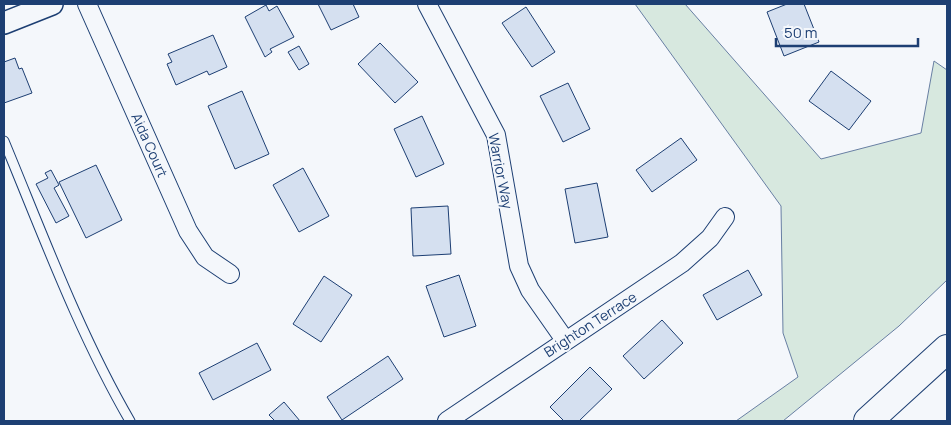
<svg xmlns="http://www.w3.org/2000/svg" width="951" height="425" font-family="Manrope,sans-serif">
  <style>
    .green { fill: #d7e8df; stroke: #687fa3 }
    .building { fill: #d5e0f0; stroke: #1d3f73 }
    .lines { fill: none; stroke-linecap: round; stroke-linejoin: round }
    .service-casing { stroke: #1d3f73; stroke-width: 11 }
    .minor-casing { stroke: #1d3f73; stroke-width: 20 }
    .tertiary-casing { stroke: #1d3f73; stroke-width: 24 }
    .motorway-casing { stroke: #1d3f73; stroke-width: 30 }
    .service { stroke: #f4f7fb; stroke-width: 9 }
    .minor { stroke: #f4f7fb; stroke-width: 18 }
    .tertiary { stroke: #f4f7fb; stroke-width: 21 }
    .motorway { stroke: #f4f7fb; stroke-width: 28 }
    .labels { text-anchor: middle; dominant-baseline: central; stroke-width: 4; stroke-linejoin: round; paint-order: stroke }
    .street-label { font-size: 14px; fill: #1d3f73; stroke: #f4f7fb }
  </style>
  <rect width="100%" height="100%" fill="#f4f7fb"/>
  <!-- green -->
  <path class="green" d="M635,4H685L821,159L921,133L934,61L947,70V280L899,326L783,421H736L798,377L783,333L781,206Z"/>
  <!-- building -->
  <g class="building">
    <path d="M318,4H353L359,17L331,30Z"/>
    <path d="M787,4H804L819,42L784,56L767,12Z"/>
    <path d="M266,5L269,11L277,6L294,37L270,49L272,52L265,57L245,17Z"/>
    <path d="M526,7L555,52L532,67L502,23Z"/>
    <path d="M213,35L227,67L209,75L207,71L176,85L167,64L172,62L168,54Z"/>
    <path d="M380,43L418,82L395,103L358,64Z"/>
    <path d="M299,46L309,64L299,70L288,52Z"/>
    <path d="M15,58L19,69L22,68L32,93L4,103V62Z"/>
    <path d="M831,71L871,101L849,130L809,101Z"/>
    <path d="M568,83L590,129L563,142L540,96Z"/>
    <path d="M242,91L269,154L235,169L208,106Z"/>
    <path d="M422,116L444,164L416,177L394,129Z"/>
    <path d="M681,138L697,160L652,192L636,170Z"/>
    <path d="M96,165L122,220L86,238L59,182Z"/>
    <path d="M303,168L329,216L299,232L273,185Z"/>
    <path d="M51,170L59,185L54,188L69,216L56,223L36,184L48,178L45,173Z"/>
    <path d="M597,183L608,237L575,243L565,189Z"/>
    <path d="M448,206L451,254L413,256L411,208Z"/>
    <path d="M748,270L762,295L717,320L703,295Z"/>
    <path d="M459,275L476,326L444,337L426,286Z"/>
    <path d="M324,276L352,295L321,342L293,324Z"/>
    <path d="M662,320L683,343L644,379L623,356Z"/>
    <path d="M257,343L271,370L213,400L199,373Z"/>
    <path d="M388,356L403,379L342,420L327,397Z"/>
    <path d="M590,367L612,389L579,421H564L550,407Z"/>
    <path d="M284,402L300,421H275L269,415Z"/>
  </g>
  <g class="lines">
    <!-- service casing -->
    <g class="service-casing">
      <path id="service" d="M4,141C43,235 79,333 130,421"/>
    </g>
    <!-- minor casing -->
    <g class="minor-casing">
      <g id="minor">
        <path d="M87,4L188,231L205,257L230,274"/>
        <path d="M427,4L496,135L519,266L530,290L565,340"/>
        <path d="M447,421L682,263L710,238L725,217"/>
      </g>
    </g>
    <!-- tertiary casing -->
    <g class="tertiary-casing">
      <path id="tertiary" d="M4,23L52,4"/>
    </g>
    <!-- motorway casing -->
    <g class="motorway-casing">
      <path id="motorway" d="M868,421L947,349"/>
    </g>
    <!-- service -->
    <use href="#service" class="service"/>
    <!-- minor -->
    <use href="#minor" class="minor"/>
    <!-- tertiary -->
    <use href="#tertiary" class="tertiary"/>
    <!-- motorway -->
    <use href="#motorway" class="motorway"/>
  </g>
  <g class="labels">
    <!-- street labels -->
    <g class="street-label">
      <text transform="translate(150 145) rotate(66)">Aida Court</text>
      <text transform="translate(501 171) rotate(79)">Warrior Way</text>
      <text transform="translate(590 324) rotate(-33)">Brighton Terrace</text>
    </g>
  </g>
  <!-- border -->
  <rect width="951" height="425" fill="none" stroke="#1d3f73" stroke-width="10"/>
  <!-- scale -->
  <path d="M776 38v8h142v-8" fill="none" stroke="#1d3f73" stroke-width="2.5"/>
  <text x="784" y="38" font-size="15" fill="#1d3f73" stroke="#f4f7fb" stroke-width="4" paint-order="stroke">50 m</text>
</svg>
